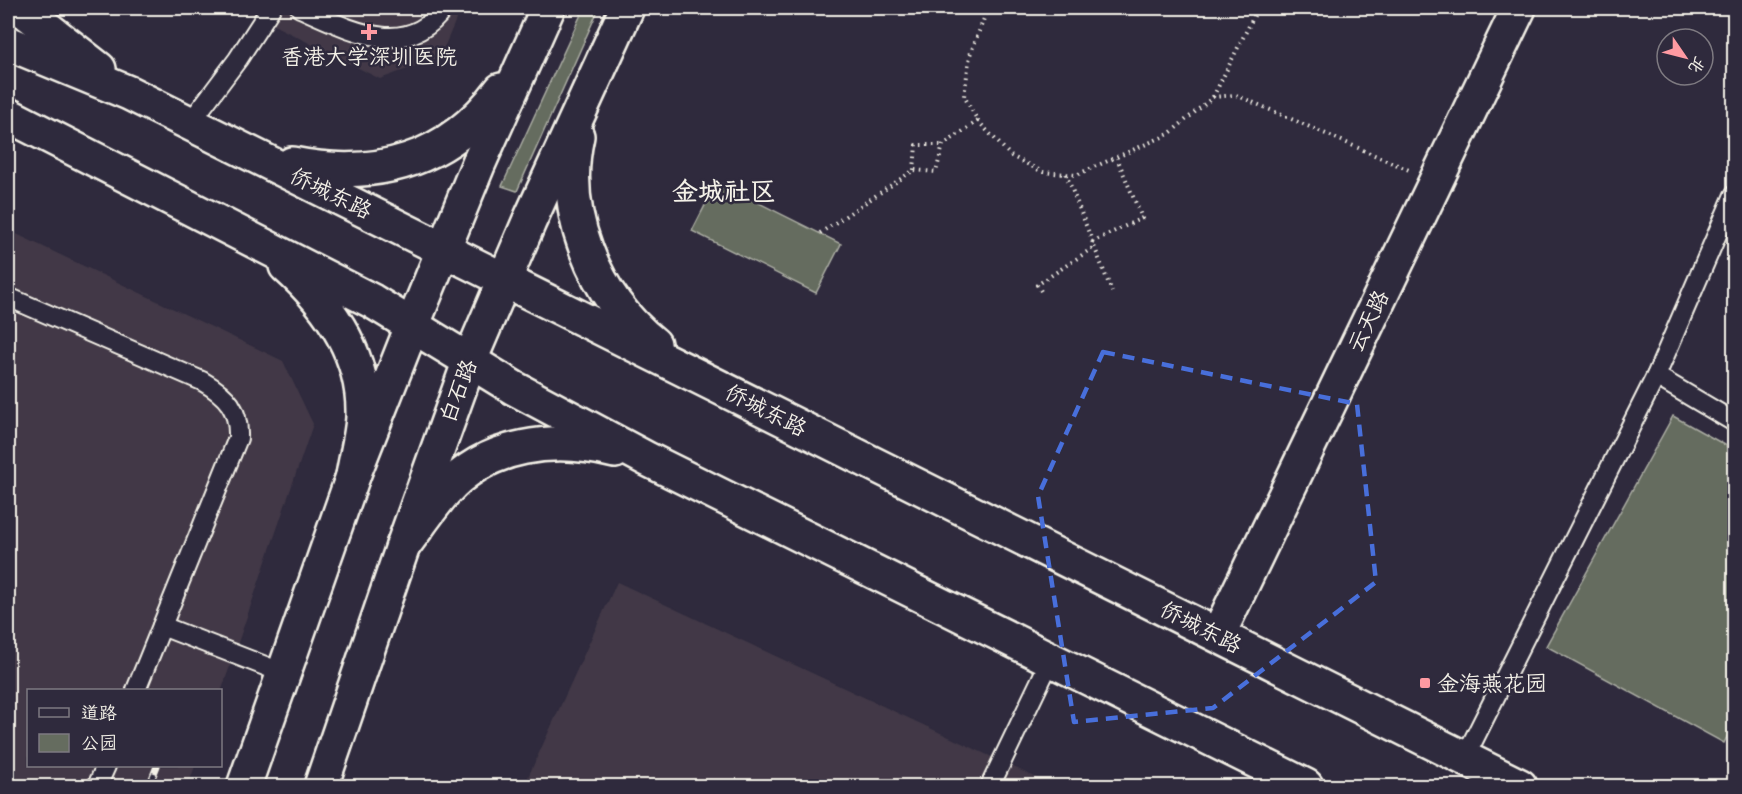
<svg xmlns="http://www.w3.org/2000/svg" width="1742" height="794" font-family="'Shantell Sans','LXGW WenKai TC',sans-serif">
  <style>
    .built { fill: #423947 }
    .green { fill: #656c5f; stroke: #acaea4; stroke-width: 1.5 }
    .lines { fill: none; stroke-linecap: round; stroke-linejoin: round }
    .lane-casing { stroke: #f4f1e8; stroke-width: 22 }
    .street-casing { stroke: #f4f1e8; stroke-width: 38 }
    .secondary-casing { stroke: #f4f1e8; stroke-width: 38 }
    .primary-casing { stroke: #f4f1e8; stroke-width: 38 }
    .path { stroke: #f4f1e8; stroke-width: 4; stroke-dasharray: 1.5 4.5; stroke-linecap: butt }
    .lane { stroke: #2f2a3d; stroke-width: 18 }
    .street { stroke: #2f2a3d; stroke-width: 33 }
    .secondary { stroke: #2f2a3d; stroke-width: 33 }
    .primary { stroke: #2f2a3d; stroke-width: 33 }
    .rail-casing { stroke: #f4f1e8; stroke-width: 7 }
    .rail { stroke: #2f2a3d; stroke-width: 4.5; stroke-dasharray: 14; stroke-linecap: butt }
    .marked { fill: none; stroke: #486fdb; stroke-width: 4.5; stroke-dasharray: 12 8; stroke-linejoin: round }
    .poi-dot { fill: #ff9aa2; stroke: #2f2a3d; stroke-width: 2 }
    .labels { text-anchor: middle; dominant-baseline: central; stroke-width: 5; stroke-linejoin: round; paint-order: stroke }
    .poi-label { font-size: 22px; fill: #f4f1e8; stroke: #2f2a3d }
    .street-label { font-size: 22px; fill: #f4f1e8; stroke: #2f2a3d }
    .quarter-label { font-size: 26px; font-weight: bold; fill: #f4f1e8; stroke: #2f2a3d }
  </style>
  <rect width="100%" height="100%" fill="#2f2a3d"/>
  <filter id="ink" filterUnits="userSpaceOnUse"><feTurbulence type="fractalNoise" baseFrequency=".0167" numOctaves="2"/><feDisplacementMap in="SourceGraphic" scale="12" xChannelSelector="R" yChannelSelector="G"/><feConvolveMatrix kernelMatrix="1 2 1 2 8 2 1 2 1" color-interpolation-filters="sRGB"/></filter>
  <g filter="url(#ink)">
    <!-- built -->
    <g class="built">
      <path d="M240,8H461L440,57L380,79Z"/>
      <path d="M8,230L283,361L313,424L221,692L28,690V766H195L188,786H8Z"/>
      <path d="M617,582L1054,786H524Z"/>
    </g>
    <!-- green -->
    <g class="green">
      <path d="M584,8H599L517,191L502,186Z"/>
      <path d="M717,182L841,244L816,293L692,231Z"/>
      <path d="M1673,416L1734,450V723L1724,743L1546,646Z"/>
    </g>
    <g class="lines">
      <!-- lane casing -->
      <g class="lane-casing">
        <g id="lane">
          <path d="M300,8C347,28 406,62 444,8"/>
          <path d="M190,123L238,59L271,8"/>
          <path d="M8,297L202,381C228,396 239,409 238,438L136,690"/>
          <path d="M1656,376L1734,422"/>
          <path d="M162,626L283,673"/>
          <path d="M1464,759L1656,376L1734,195"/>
          <path d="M97,786L106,766"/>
          <path d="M990,786L1050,661"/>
        </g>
      </g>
      <!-- street casing -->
      <g class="street-casing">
        <path id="street" d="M1218,635L1519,8"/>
      </g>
      <!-- secondary casing -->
      <g class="secondary-casing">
        <g id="secondary">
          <path d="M244,786L353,476L413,324"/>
          <path d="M321,786L403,546L470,360"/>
        </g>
      </g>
      <!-- primary casing -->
      <g class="primary-casing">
        <g id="primary">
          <path d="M21,8L99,69"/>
          <path d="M8,43L129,93L1520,786"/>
          <path d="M8,115L372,301L514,388L647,459L1306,786"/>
          <path d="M577,136C560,212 594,296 654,344"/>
          <path d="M292,164C377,181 448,161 501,90"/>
          <path d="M286,266C331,306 365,355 363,417C362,436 356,457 353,476"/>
          <path d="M413,324L478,165L548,8"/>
          <path d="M470,360L529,222L627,8"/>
          <path d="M403,546C417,528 430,508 445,491C488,443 555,436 615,451"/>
        </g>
      </g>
      <!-- path -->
      <g class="path">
        <path d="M988,8L970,55L964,96L978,121L1011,156L1043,172L1076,175L1169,134L1213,97L1236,95L1409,170"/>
        <path d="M1213,97L1258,8"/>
        <path d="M914,170L916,145H943"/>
        <path d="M1066,174L1112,292"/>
        <path d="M820,233L914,170L936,172L943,145L978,121"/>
        <path d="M1092,242L1142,218L1117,158"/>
        <path d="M1041,291L1037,285L1094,247"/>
      </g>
      <!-- lane -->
      <use href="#lane" class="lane"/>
      <!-- street -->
      <use href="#street" class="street"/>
      <!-- secondary -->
      <use href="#secondary" class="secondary"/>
      <!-- primary -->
      <use href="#primary" class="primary"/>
      <!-- rail casing -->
      <g class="rail-casing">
        <path id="rail" d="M149,786L157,766"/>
      </g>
      <!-- rail -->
      <use href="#rail" class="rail"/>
    </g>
  </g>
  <!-- marked area -->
  <path class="marked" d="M1103,352L1357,404L1376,582L1213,708L1074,722L1038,496Z"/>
  <!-- markers -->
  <g class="poi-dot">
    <path d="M366 23h6v6h6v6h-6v6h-6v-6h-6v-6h6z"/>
    <rect x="1419" y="677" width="12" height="12" rx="3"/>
  </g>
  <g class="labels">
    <!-- poi labels -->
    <g class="poi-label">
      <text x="369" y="56">香港大学深圳医院</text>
      <text x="1437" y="683" text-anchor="start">金海燕花园</text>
    </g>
    <!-- street labels -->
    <g class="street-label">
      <text transform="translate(331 193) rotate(26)">侨城东路</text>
      <text transform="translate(1368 321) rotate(-64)">云天路</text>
      <text transform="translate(458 391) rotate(-69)">白石路</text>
      <text transform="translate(766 410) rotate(27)">侨城东路</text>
      <text transform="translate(1201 627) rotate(27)">侨城东路</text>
    </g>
    <!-- quarter labels -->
    <g class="quarter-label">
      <text x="724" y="190">金城社区</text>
    </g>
  </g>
  <!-- margin -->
  <rect width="1742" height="794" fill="none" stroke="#2f2a3d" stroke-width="30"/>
  <rect x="15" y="15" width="1712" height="764" fill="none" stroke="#f4f1e8" stroke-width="2" filter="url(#ink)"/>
  <!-- legend -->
  <rect x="27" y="689" width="195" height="78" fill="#2f2a3d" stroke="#7e7a81" stroke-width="1.5"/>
  <rect x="39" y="708" width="30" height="9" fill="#2f2a3d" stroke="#7e7a81" stroke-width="1.5"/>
  <text x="81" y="719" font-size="18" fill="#f4f1e8">道路</text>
  <rect x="39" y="734" width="30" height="18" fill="#656c5f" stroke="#7e7a81" stroke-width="1.5"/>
  <text x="81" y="749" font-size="18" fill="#f4f1e8">公园</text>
  <!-- north arrow -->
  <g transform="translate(1685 57) rotate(125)"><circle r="28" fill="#2f2a3d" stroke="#7e7a81" stroke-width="1.5"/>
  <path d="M0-4.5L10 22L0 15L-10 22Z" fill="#ff9aa2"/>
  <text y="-9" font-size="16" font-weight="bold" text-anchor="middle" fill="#f4f1e8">北</text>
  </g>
</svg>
